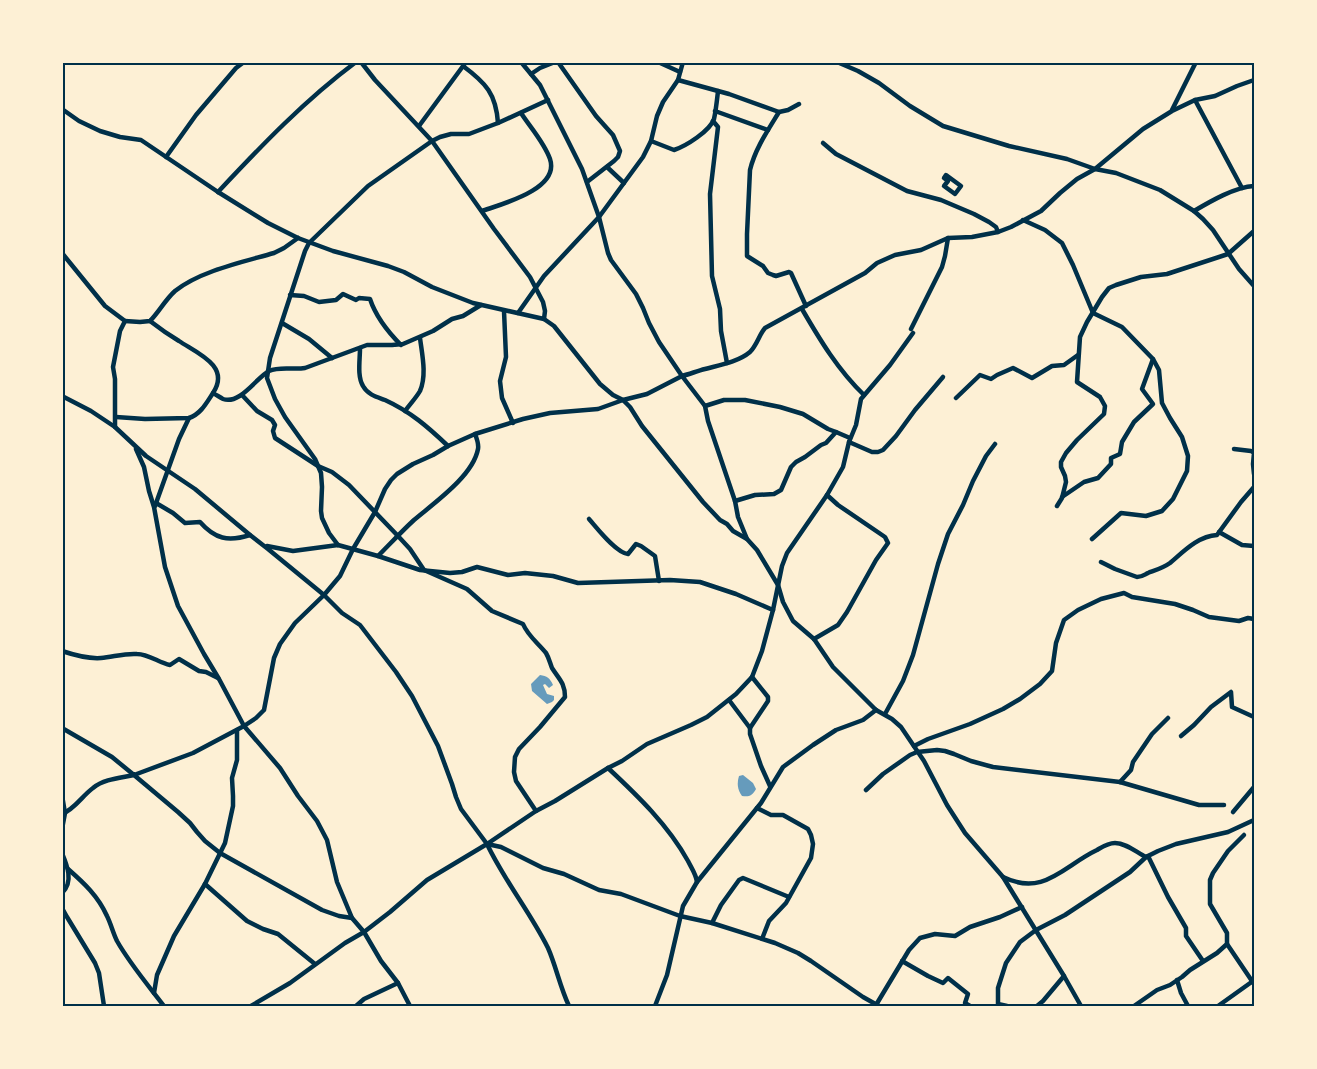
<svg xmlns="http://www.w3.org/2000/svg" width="1317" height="1069" font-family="Inter,sans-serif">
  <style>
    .water { fill: #669bbc }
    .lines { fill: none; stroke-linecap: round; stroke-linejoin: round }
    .minor { stroke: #003049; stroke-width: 4.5 }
    .neatline { fill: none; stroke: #003049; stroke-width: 2 }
  </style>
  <rect width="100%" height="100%" fill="#fdf0d5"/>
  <!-- water -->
  <g class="water">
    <path d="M540,675C547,676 550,678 553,685L549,688L545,684L543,685L547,694L554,696V700L552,702L547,704L532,691L531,684Z"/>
    <path d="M743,775L753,783L756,789C752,796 749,797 742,796C737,789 737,783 739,776Z"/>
  </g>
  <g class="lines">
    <!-- minor -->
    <g class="minor">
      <path d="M361,62L375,80L432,141L494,229L530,277L543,302L545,311L544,319"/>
      <path d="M558,62L596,116L613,135L620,151L618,157L614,161L587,182"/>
      <path d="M658,62L680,72"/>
      <path d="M837,62L858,71L879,83L910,106L943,126L1009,146L1067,159L1095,169L1116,173L1160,190L1194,211L1203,219L1213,230L1239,269L1254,286"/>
      <path d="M463,66C486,83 496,94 498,123"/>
      <path d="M531,74L540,68L555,62"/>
      <path d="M678,80L729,94L779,112L788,110L799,104"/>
      <path d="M1195,100L1242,188"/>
      <path d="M62,109L79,121L100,131L120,137L141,140L218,192L268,223L298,238L333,251L388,266L404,272L432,287L473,303L544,319L554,326L600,384L613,395L623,400L630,407L642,426L703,502L720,520L727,524L733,531L747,539L757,550L778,585L783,602L793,621L814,639L833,667L876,710L892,719L901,727L924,761L947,805L965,833L1003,877L1064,976L1081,1006"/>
      <path d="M1172,110L1196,62"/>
      <path d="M715,111L768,130"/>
      <path d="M779,112C768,130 755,149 750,170L747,234V256L763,266L768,273L773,275L776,276L789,272L791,273L806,306"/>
      <path d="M713,121L718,127L710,194L712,276L720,309L721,331L727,363"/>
      <path d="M419,126L466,62"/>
      <path d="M651,141L674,150C686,146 710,131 714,119C716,110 717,100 718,91"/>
      <path d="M823,143L836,154L907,191L941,200L974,214L989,222L996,227L998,232"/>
      <path d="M166,157L196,115L236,68L244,62"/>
      <path d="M607,167L624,183"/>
      <path d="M946,175L961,186L955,194L944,186L948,181L944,178Z"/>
      <path d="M218,192C261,146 305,100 356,62"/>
      <path d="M482,211C502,204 560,189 550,159C544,142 530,127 521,113"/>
      <path d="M1194,211C1211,201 1235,187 1254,186"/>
      <path d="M1023,220L1045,230L1062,243L1073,265L1093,313L1122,327L1153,359L1159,370L1162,403L1170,418L1182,437L1188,456L1187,471L1173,499L1162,511L1146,516L1121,513L1092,539"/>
      <path d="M62,253L105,306L125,321L120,331L113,367L115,379V427"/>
      <path d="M290,295L304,296L319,302L336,300L343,294L356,300L359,298L370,299C376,317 387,331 401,345"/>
      <path d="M802,309C820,340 838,370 864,395"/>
      <path d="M504,311L506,357L500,381L502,398L513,423"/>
      <path d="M518,313L544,276L599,217L643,157L651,141L657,116L663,102L678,80L683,62"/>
      <path d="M125,321L140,322L150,321C159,312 165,300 175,291C200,271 243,262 274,253L284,248L298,238"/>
      <path d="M150,321C159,328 169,335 179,341C197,353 231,366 213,393"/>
      <path d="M282,323L309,339L332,358"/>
      <path d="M911,329L942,267L945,256L948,238"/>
      <path d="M360,348C360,360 357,376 363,386C368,395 377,397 385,400C411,412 428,427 448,446"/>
      <path d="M242,395L257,411L272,420L275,425L273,431L275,438L318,466L332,472L349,485L398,536L410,549L424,570L467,589L492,611L523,624C528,636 538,643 546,653C549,658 550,663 552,668C559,679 565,683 565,697L540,727L519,749L515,757L514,772L516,781L536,811"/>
      <path d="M62,396L91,411L115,427L146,456L195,489L250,535L268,549L324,595L342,613L360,625L396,672L412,696L438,746L452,784L456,797L461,809L487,844L501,847L543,868L564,874L599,890L621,894L680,916L712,923L775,943L798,953L811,961L863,997L879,1006"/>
      <path d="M956,398L980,375L991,379L997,375L1013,368L1032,378L1052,366L1064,365L1078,355"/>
      <path d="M705,406L724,400H745L780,407L803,414L828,429L836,432"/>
      <path d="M405,411C410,404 416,398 420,391C427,375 422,354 420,338"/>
      <path d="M116,417L145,419L189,418C201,414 207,402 213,393C216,395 220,397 223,399C240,405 256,378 269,371C280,366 293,370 305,368L367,345H392L403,344L433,331L452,319L463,316L481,305"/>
      <path d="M849,442L872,452H878L883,450L896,436L915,410L943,377"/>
      <path d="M136,449L144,467L149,491L154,507L165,567L178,606L204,654L219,679L244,726L280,768L298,796L317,821L327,840L337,882L352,918L364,932L381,961L398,983L410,1006"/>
      <path d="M1234,449L1251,451L1254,453L1253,464L1254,474"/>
      <path d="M1062,497L1084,482L1098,478L1111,464V458L1120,454L1122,442L1134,422L1153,404L1142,389L1153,359"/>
      <path d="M735,501L755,495L774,494L781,490L791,467L796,462L805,457L821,445L826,443L836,432L850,438"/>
      <path d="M156,503L173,513L185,523L200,522C215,539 228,542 250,535"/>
      <path d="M155,506L179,439L189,418"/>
      <path d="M1057,506L1062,498L1066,482L1065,476L1061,467V462L1066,453L1077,440L1104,414L1105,406L1100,397L1077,382L1080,337L1087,322L1102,297L1109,288L1116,285L1141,277L1167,274L1228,254L1254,231"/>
      <path d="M589,519C597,528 616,553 628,554L636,544L641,546L655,556L659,581"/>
      <path d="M1219,532L1242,545L1254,546"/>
      <path d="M747,539L738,517L735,501L708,421L705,406L682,376C690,374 697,371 705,369C720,365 738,362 750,352C757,345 759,335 765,328L865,273L877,263L895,255L921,250L948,238L972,237L998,232L1011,227L1041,211L1060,193L1077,179L1095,169L1143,129L1172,111L1195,100L1215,96L1237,86L1254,80"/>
      <path d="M338,545L329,533L322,518L321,511L322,487L321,473L315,459L285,417L275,399L267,378L270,358L305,251L309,243L368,186L432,141L440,137L451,134H469L498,123L548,100"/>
      <path d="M267,546L293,551L338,545L378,556L420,570L450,573L462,572L477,567L508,575L525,573L553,576L578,583L670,580L700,582L736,594L773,610"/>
      <path d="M378,556C390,544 402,531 414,520C434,503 473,476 478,449C479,444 477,439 475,434"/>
      <path d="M1101,562L1115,569L1137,577C1142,577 1144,575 1148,573C1156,570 1163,568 1170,563C1183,552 1198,536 1217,535L1241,502L1254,487"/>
      <path d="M814,639L838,625L847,612L876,560L888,543L885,537L838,505L827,495"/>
      <path d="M62,651C74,655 89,659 101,658C113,657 125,653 137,654C149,654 159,663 170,665L179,659L199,671L206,672L218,678"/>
      <path d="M752,677L768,697V701L750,728V734L761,766L770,786"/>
      <path d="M729,700L750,728"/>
      <path d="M885,714L903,681L913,655L938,564L948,534L963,505L973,481L986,456L995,444"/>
      <path d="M62,728L112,757L134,775L193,753L244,726L256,718L264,710L274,658L280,644L295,623L324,595L340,576L353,549L375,512L385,489L391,480L397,474L413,464L433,455L448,446L475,434L523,419L550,413L598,409L623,400L647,394L682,376L659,342L649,323L643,308L636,294L611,260L608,253L599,217L582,169L540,85L521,62"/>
      <path d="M1181,736L1194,725L1211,707L1231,692L1232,707L1254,717"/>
      <path d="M914,746L928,739L970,724L1003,709L1020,699L1040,684L1052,671L1056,643L1064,620L1078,610L1101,599L1124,593L1132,597L1175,604L1193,610L1209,617L1239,621L1248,618L1254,619"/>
      <path d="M608,768C638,796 668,825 688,861C692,869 696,874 697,882"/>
      <path d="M1120,782L1131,770L1133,762L1152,734L1168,718"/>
      <path d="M866,790L883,774L910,755L917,752L937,750L945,751L954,754L971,761L993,767L1120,782L1199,805H1224"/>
      <path d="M62,795L65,813L62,829"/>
      <path d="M757,808L771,815H783L808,829L811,835L813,844L811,858L786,903L769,921L762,939"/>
      <path d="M1233,812L1254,787"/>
      <path d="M62,814C75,809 82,796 93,788C104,779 120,778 134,775L178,812L190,823L197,832L205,841L220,853L322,910L339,916L352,918"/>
      <path d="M487,844C504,880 530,912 548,948C556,966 560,987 569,1006"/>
      <path d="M62,853C67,865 74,882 62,893"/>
      <path d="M1148,856L1168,897L1186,928V936L1203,961"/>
      <path d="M68,869C84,883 98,896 107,916C111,924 113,933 117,941C130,964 148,985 164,1006"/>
      <path d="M1003,877C1044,897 1063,866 1097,850C1102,847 1108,843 1115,843C1126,843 1136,852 1146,857L1158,851L1176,844L1228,832L1254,820"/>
      <path d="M205,884L247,921L263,929L278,934L315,964"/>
      <path d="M62,908L67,917L95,963L99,973L104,1006"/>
      <path d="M712,923L721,905L739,880L743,878L789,897"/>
      <path d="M1227,944L1254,984"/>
      <path d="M902,961L928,976L943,983L948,978L968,994L965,1003L970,1006"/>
      <path d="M1177,980L1181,993L1188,1006"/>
      <path d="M154,993L157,975L174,936L205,884L225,843L233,806V796L232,778L237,760V730"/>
      <path d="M876,1005L909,950L920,938L935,934L955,936L970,927L1000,917L1022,907"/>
      <path d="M251,1006L290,983L345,943L364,932L390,912L427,880L487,844L536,811L555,801L608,768L622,761L647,744L691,725L707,717L736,694L752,677L762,651L773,610L782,566L787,553L827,495L843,467L849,442L856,425L861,399L890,365L913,333"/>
      <path d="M356,1006L364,999L398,983"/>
      <path d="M655,1006L667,975L683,906L697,882L761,803L783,767L813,745L836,730L863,720L876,710"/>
      <path d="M1007,1006L998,1004V988L1006,963L1020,942L1036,930L1065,915L1130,872L1146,857"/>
      <path d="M1037,1006L1043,1001L1064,976"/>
      <path d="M1134,1006L1157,990L1170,985L1182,977L1190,970L1217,953L1227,944V933L1210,904V880L1213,873L1228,851L1244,835"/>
      <path d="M1218,1006L1253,981"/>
    </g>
  </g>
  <!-- border -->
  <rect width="1317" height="1069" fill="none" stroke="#fdf0d5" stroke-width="128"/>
  <rect x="64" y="64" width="1189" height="941" class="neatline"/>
</svg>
